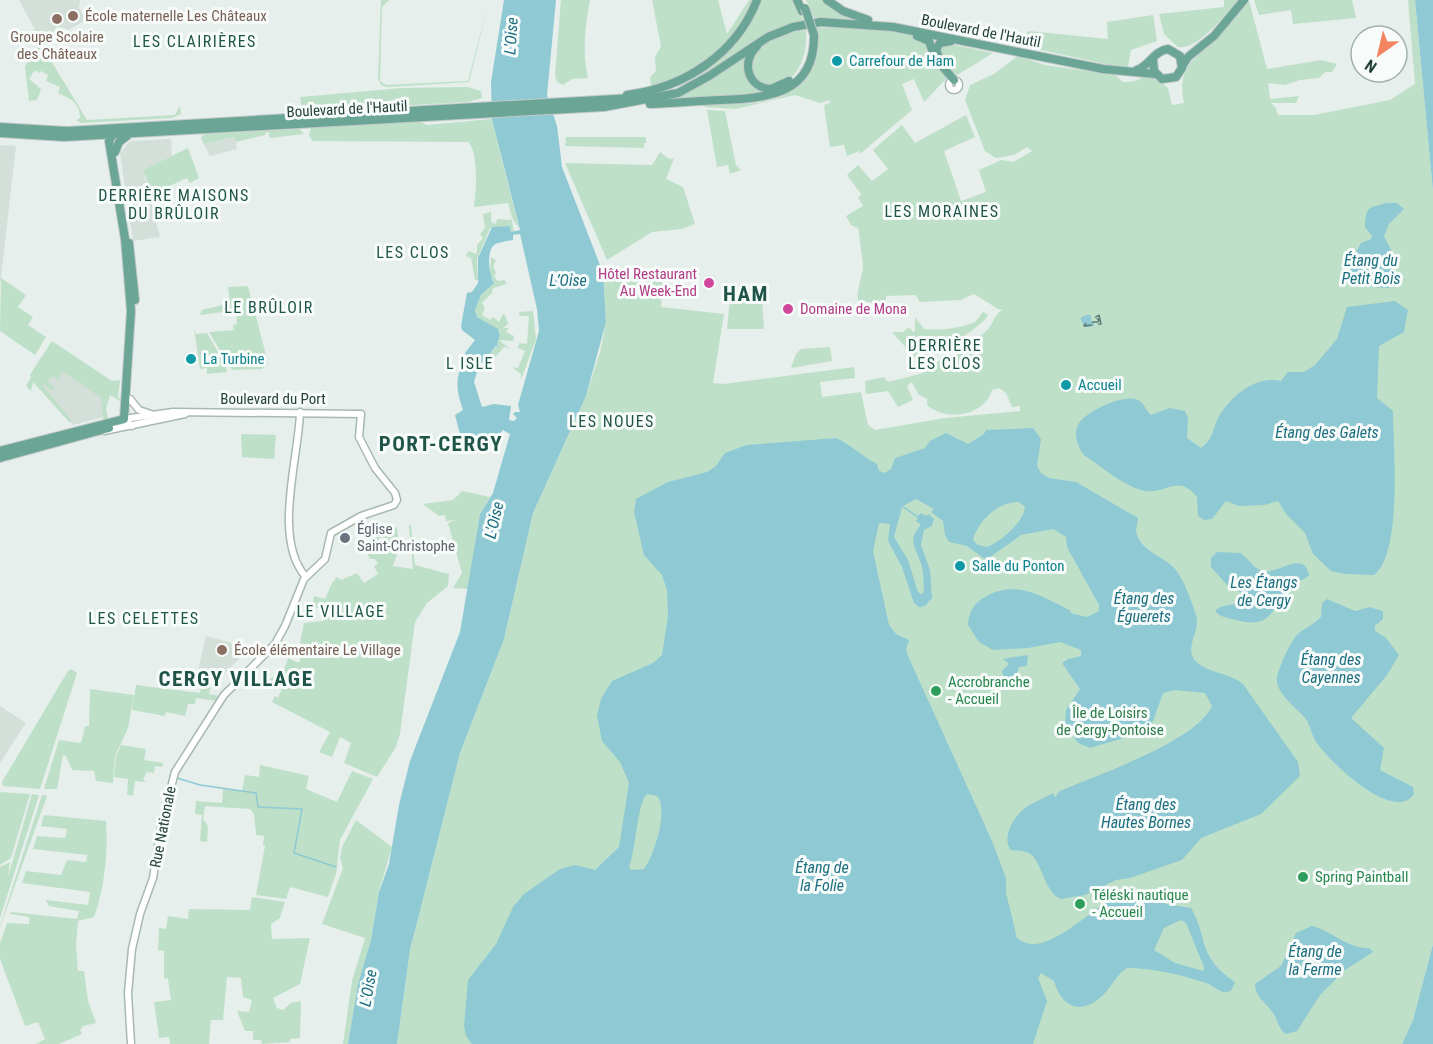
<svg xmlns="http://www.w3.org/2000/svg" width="1433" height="1044" font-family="'Roboto Condensed',sans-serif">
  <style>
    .built { fill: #d4dfda }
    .green { fill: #bfe0c8 }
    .water { fill: #8ec9d4; fill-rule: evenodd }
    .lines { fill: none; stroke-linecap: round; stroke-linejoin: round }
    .stream { stroke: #8ec9d4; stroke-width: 1.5 }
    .canal { stroke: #8ec9d4; stroke-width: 4.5 }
    .minor-casing { stroke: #a8b8b2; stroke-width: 9 }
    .major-casing { stroke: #c2cac8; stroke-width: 10 }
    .minor { stroke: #fff; stroke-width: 6 }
    .major { stroke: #6aa596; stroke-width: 8 }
    .rail { stroke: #5f7d75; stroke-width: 1.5; stroke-dasharray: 12 6; stroke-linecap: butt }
    .major-bridge-casing { stroke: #c2cac8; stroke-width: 10; stroke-linecap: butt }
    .major-bridge { stroke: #6aa596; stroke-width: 8 }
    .education-dot { fill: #8d6e63; stroke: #f7fbf9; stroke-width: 2 }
    .culture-dot { fill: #0f9aa8; stroke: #f7fbf9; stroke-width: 2 }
    .hotel-dot { fill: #d1479c; stroke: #f7fbf9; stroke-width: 2 }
    .worship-dot { fill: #6b7280; stroke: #f7fbf9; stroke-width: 2 }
    .leisure-dot { fill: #2e9e5b; stroke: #f7fbf9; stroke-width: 2 }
    .labels { text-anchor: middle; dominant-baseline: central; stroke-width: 6; stroke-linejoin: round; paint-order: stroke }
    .education-label { font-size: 15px; fill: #785e54; stroke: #f7fbf9; text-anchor: start }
    .street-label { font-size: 15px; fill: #24423a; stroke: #f7fbf9 }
    .culture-label { font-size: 15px; fill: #0d838f; stroke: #f7fbf9; text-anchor: start }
    .hotel-label { font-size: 15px; fill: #b23c85; stroke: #f7fbf9; text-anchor: end }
    .worship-label { font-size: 15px; fill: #5b616d; stroke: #f7fbf9; text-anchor: start }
    .leisure-label { font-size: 15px; fill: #27864d; stroke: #f7fbf9; text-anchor: start }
    .park-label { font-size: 15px; fill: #2d7a4b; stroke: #f7fbf9 }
    .water-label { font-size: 16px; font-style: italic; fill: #1c6f80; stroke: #f7fbf9 }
    .neighbourhood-label { font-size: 16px; letter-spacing: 1.5px; fill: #1f5548; stroke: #f7fbf9 }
    .district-label { font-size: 21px; font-weight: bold; letter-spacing: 1.5px; fill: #1f5548; stroke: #f7fbf9 }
  </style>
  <rect width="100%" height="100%" fill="#e6efeb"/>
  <!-- built -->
  <g class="built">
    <path d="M19,0H80L79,8L86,20L68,30L57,24L50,37L34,28Z"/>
    <path d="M235,137L237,149L210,156L204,144Z"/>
    <path d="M171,139L172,156L143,170L160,237L133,241L120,153L130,141Z"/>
    <path d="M0,145L16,146L0,286Z"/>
    <path d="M42,356L102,397L103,417L73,425L30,375Z"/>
    <path d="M206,636L232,643L248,650L220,678V681L197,674Z"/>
    <path d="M0,706L26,723L0,763Z"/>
  </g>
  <!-- green -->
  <g class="green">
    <path d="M381,0H389L382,7L380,81L386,85L468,81L489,0L469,82L387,87L381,85L378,79Z"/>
    <path d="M561,0H590C585,27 582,51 588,78L572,79L563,85L557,82L555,75Z"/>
    <path d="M652,0H718L727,34L749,0H754C733,44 698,74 651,86L650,77L656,71L655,57L661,46Z"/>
    <path d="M761,0H794L804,22L762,36L690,83L644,96L694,76L754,15Z"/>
    <path d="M806,0H822L857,20H815Z"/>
    <path d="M1224,0H1238C1227,13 1197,51 1178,47L1164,34L1159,14L1224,7Z"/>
    <path d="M1249,0L1267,69L1321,60L1337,64L1332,72H1325L1319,78L1300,80L1285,85L1268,83L1270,99L1299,96L1296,103H1271L1276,108L1278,115H1314L1390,100L1415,84L1408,0H1415L1433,191V944L1413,1020L1402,1044H397L410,950L460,753L504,639L533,513L586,396L600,352L606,322L603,273L663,276L661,307L724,314L713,383L723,384L854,367L855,378L820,382L822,397L861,392L868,425L875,430L945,418L1020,411V406L1012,407L1006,393L999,388L992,390C985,416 946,422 927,405V399L918,394L912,382L907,386L913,400L898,407L888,391L866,394L865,381L884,377L888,382L923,373V369L928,367L933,370L935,362L950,358C962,344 972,344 985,332C993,326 994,313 1003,310L998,309L974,294L961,300L920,302L916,295L886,296V304L858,301C856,291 862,278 863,267C863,263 859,231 858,228L851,225L846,216L863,206L858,198L861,194L847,175L858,165L872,181L888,169L873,150L902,125L915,143L966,115L975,137L944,151L961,201L986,192L979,170L1001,160L1014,162L1032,151L1027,147L1014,155L996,158L985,151L965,100L970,85L994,74L1018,56L1045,65L1115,75L1123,82C1145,83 1142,66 1168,88L1172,105L1184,103C1175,64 1200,57 1222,33C1231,23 1238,9 1249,0Z"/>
    <path d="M1254,0H1352L1356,18L1293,24L1291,10L1259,15Z"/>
    <path d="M1153,15L1157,41L1131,50L1128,67L1114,66L1019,45L1028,31L1108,39L1107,22Z"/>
    <path d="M57,24L66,29L57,26L52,34L57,38L42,46L87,120L175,115L180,106L181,114L172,118L81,123L76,120L80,118C80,101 68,98 58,93L60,87L46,81L48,75L41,71L39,73L35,70L29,79L41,89L37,100L29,101L25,67C33,49 46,51 34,28L50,37Z"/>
    <path d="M843,27C862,28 919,28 929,46C935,57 939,68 946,79L924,102L914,79L902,84L912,110L860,154L859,151L847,156L844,145L830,147L824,105L830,103V100L820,103L795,95L736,109L704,107L706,104C732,103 780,109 796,84C805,70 811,51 817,36L816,28Z"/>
    <path d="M806,30C808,51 800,83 774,85C768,86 762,87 757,82C753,78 752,69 750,64C761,40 780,34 806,30Z"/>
    <path d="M950,44L993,53L954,77L939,55L942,46Z"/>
    <path d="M747,56V73L774,93L662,101Z"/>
    <path d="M467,87L481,91L482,98L468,102L307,111L302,110L300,97L402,88Z"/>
    <path d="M707,110L725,111L736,165L741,170L730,174L728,165L717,167Z"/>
    <path d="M492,119L519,228L513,220L508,203L474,207C476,192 479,152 468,142L313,141L309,136L311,128L418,121L427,125Z"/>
    <path d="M300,129L304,134L270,138L268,132H266L265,135L236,142L234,137L204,144L201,138L204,134Z"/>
    <path d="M566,137H646V143H644V148L565,146Z"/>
    <path d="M188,148L199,178L190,183L187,178L152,194L143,170Z"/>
    <path d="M660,152L669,159L674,158L666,179L683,187L695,224L682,229L652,232L607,260L565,163L652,165Z"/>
    <path d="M491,212V222L496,224L497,219L511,220L510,212L514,231L511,232L510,226L490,228L477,259L478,280H475L471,258L466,256L468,251L477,254V245L483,238L480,234L485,228L483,214Z"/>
    <path d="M491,257L496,260L493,266L496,273L494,276L498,281L505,280L506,284L493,288L492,293L482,303L485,308L482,315L490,320L493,317L499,322L503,314L505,315L508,324L503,328H509L506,332L514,336L513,341L499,340L510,349L504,347L486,367L482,363L497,346L500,347L497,343L500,331L477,317L475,310L481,295L494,282L490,274Z"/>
    <path d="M1,278L26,295L18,307L33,317L28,325L46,337L35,355L0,331Z"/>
    <path d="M248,286L268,363L262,369L232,370L209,332L234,330L233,325L237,324L236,313L231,311L200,315L202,310L230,303L228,287Z"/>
    <path d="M731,288H761L764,329H727Z"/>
    <path d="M533,311L536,339L521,380V374L512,367L518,368L525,351L518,348L519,343L527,344L529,316H520L519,312Z"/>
    <path d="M983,312L988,315C980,330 933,355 916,359L892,332H903L909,327L913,332L915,331V317L924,329C941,331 960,328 975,322Z"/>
    <path d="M194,329L196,334L207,333L226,366L227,372L207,374V368L200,369Z"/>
    <path d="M52,341L112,381L120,380L118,398L123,400L120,401L110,395L106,409L108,419L103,420L101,398L62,371L58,381L54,376L48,381L56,390H50L44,384L43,386L72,421L70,423L33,382L31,391L26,386L31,377L30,375Z"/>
    <path d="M830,347L832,361L791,368L796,354L801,349Z"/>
    <path d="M241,434L276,435L274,459L242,457Z"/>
    <path d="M462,491L490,497L480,514L468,589L453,588L462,573L448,523L455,520L446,521L445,515L439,516L423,504L453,500Z"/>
    <path d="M383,523L391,529L397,527L399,548L393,566L413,569L409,525H411L415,565L449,574L448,586L427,603L415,622L400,734L396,747L377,777L344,763L351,743L340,737L332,757L319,752L330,732L272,702L275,696L278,698L282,688L269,680L273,677L281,680L288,658L299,663L305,645L300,643L304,623L323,621L326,611L308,605L309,602H313L314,596L325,599L332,583L337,577L341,580L357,573L364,583L378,574L374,566L378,564L375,559H370L359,535L362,531L372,533V537L380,533L383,537L379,538L378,548L383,549V537L386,535H383L379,525Z"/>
    <path d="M71,669L77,673L40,789L3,786L2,782L68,671Z"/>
    <path d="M202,682L211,684L209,694L220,696L217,701L196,698L195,704H188L185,716L166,712L165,716L132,710L136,685L200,693Z"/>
    <path d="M90,689L134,695L128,728L115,756L113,783L96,781L94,771L72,770L66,756L63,755L57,789H44L59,740L81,743L85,726H89Z"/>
    <path d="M121,745L146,749L144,760L163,763L162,767L155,766L154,773L147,772L143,779L146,782L135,781L133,796L127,794L128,779L114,777L116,756Z"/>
    <path d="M260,765L309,776L306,789L337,802L352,771L373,779L340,840L336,874L328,897L290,887L286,899L256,895L265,846L263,845L264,836L256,835L254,814L250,809L205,806L203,819L208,826L207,842L200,841L202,815L195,814L196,801L222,803L223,789L242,791L245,775L259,777Z"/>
    <path d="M0,792L30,794L11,858L0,865Z"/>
    <path d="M32,794L39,795L0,918V867L10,862L8,877Z"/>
    <path d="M42,795L47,796L0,927V926Z"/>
    <path d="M44,815L106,821C108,852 105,887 94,917L78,921L76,945L78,971H84L88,1001L96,1023L83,1026L80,1030L82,1034L59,1044H36L45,1039L38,1022L25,1026L0,959V943L7,923L29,924V917L11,914V912L77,919L79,911L49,906L46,900L88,905L90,892L22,883L26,871L61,875L67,860L86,862L87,855L33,849L37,836L65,838L67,829L41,826Z"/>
    <path d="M356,820L392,847L379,891L371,940L358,984L348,1044H343L352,981L365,938L322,924L343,868L340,858L342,847Z"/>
    <path d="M252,897L285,902L280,918L271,924L272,939L310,938L300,984L273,998L277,1008L283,1010L291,1003L301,1001L300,1038L290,1039V1042L262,1044L261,1040H253V1031H245L237,1011L249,1012L252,1000L243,997L241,978L227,977L223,1020H211L209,1044H170L169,1037L159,1038L154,1002L171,1000L168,979L164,978V951L158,950L159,928L166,929L168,916L188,919L189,909L250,910Z"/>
  </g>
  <!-- water -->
  <g class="water">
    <path d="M504,0H556L547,95L557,126L562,167L603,273L606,322L586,396L533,513L504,639L460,753L410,950L397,1044H348L358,984L371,940L379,892L389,864L399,805L410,761L460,632L480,514L493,493L510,434L503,430L484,452L465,453L455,415L463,410C456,389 454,376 467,357L465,353L475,340L462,330L461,326L467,293L472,292L478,283V258L492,227L510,226L511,232L520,230L492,119L491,82ZM520,234L537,309L539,331L518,405L520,412H515L513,414L517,418L514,421L509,420L511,406L494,404L482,407L474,382L480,362L482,363L496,346L500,347L497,344L500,335L498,329L477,317L475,310L481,295L494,283C489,275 486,252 494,245C498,242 508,241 513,240V235Z"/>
    <path d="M1415,0H1433V191Z"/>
    <path d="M1387,203H1397L1404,209L1389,224L1384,236L1392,252L1391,267L1397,282L1388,288L1355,286C1344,274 1354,255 1361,243L1371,239L1372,236L1365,227C1366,206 1368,208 1387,203Z"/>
    <path d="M1395,301L1408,310L1404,332L1379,346L1377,398L1393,411C1393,447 1403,553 1374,575L1345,574L1331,571L1313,554L1305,533L1287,515L1278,501L1264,505L1239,506L1226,501L1212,519L1204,520L1198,516L1197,497C1177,472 1165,497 1141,490C1121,484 1102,467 1085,456C1078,449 1073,434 1078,425C1084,412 1121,395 1135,399C1144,401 1145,410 1151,415L1170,408L1185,411L1188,418L1187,438L1201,448C1214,439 1212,429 1219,416C1232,395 1256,375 1281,381L1288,372H1304L1315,365L1337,339L1347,307Z"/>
    <path d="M1033,428L1041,439L1037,466L1041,473L1049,478L1076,482L1138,518C1138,523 1136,527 1136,531C1139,551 1164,556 1175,569C1185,582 1191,600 1196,615C1201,630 1185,646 1194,659C1204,673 1229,672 1243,684L1298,762L1300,776L1261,814L1201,838L1182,860L1130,878L1116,880L1085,895L1060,899C1042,889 1042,856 1026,852C1021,850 1016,851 1011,850C1000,837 1016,813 1028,806C1036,801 1045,797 1054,793V798L1060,791C1097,775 1197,741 1212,706L1205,693L1175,690L1163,693L1153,721L1144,732L1090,748L1078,743L1065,723L1066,710L1080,689L1062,663L1068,659L1081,656V650L1060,642L1028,648L993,650L979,642L968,625C968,613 974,604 983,598C1015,578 1041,596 1071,611L1070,613L1087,617L1099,611V605L1067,547L1066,537L1053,529L1021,535L986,560L967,546L949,542L945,535L943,521L931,512L934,509L916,499L903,506L918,516L921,513L926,516L929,514L934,519L932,526L924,530L921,545L930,570L932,598L925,606L919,607L914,603L902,567L888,541L890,524L879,523L873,551L889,625L896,634L909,640L906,649L908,656L992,841L1006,878V893L1017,938C1049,965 1101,892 1136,889L1166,904L1191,908C1210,942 1196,954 1235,982L1231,991C1220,995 1215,986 1206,983C1181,975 1154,968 1127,968C1118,973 1113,984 1106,992C1084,1016 1062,1010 1054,981L1041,973L1038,978L1047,1001L1033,1044H472L466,1036L464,1026L468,980L496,944L513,907L524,894L560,869L575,865L595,870L619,847L629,783L620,762L602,741L597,716L601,699L612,681L653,663L662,655L668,616L667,590L662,575L644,555L634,512L636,499L668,482L707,472L716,466L725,453L747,445L836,438C852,445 861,456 877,464L879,471L885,473L891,469L895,458L925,448L930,441L946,433L968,444L984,434L986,430ZM1019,502L1025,507C1024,522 1000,542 987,547L978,545L973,540C978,521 997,502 1019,502ZM902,507L918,518L916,521L921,525C903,543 922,554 923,573C924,579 923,585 924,592L921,594L918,592L908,560L894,537ZM647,794L657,796C669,809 654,856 644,869L631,870L629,867C636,850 637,803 647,794ZM1181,920L1186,923L1204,967L1203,971L1175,963L1154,950L1164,928Z"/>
    <path d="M1217,552L1240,553C1249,558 1252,568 1263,571C1278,575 1304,549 1309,575C1304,581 1295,581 1290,587C1271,608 1273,630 1236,620C1227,618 1220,617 1215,611C1223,603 1237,607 1244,598L1243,594L1227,585L1211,567V558Z"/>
    <path d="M1327,599L1355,611L1369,607L1383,611V619L1375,626V631L1386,638L1399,655L1387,675L1351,718L1384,748L1380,770L1413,787L1414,794C1394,824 1330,762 1317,743C1311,735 1311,725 1305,718C1297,708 1275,693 1277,678C1279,667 1289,645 1296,636C1302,629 1314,625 1321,617L1322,603Z"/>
    <path d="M1028,655L1027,666L1019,667L1013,683L1005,682L1002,671L1009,664L1003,659Z"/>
    <path d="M1312,926C1332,931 1348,949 1369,948L1373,952L1345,970L1320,995L1297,1031L1286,1034C1278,1029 1278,1020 1273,1013C1266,1002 1256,999 1255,984L1281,966L1296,933Z"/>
    <path d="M1433,944V1044H1402L1413,1020Z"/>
  </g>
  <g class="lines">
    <!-- stream -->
    <path class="stream" d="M177,778L200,785L256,793L258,807L302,809L294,853L336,867"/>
    <!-- canal -->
    <path class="canal" d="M1089,317L1088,323L1092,324L1086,325L1083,319Z"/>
    <!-- minor casing -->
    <g class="minor-casing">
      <g id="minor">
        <circle cx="954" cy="85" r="5"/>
        <path d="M130,399L139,410L151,414"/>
        <path d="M300,412C299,457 272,539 306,577"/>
        <path d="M104,431L185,414"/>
        <path d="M131,1044L128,993L132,949L140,914L153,878L161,826L175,772L224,695L275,644L285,626L304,579L325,559L331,533L361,516L394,505L397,500L395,493L375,468L359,437L361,414L173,412L124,419L132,426"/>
      </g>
    </g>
    <!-- major casing -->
    <g class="major-casing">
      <g id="major">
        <path d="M797,0L802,11"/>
        <path d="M827,0L843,11L868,20"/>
        <path d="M917,36L929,41L933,53"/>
        <path d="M951,41L940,43L936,49L942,66L954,80"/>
        <path d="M757,46C741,61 747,88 771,89L789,81"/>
        <path d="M1183,65L1188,57L1214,36L1244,0"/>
        <path d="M1137,70C1150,65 1154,51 1168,49L1180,56L1182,68L1176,77L1162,79L1154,71L1153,59"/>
        <path d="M627,95C684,88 736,54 757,0"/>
        <path d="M650,104C674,103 697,101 721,100C767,98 815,95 814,35"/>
        <path d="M0,127L67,131L632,98"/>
        <path d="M0,133L64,137L604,107L678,93L709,76L768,37L793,27L821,22L893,27L1103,69L1155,74"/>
        <path d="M115,152L119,142L128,135"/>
        <path d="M129,243L135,300"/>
        <path d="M0,451L124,419L131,311L125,239L109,141L113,134"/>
        <path d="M0,458L109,428"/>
      </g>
    </g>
    <!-- minor -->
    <use href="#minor" class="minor"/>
    <!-- major -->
    <use href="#major" class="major"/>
    <!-- rail -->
    <path class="rail" d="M1099,315L1101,324L1084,326L1087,322H1098L1099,319H1093Z"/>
    <!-- major-bridge casing -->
    <g class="major-bridge-casing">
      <path id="major-bridge" d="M805,8L814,35"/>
    </g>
    <!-- major-bridge -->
    <use href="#major-bridge" class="major-bridge"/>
  </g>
  <!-- markers -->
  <g class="education-dot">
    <circle cx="73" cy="16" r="6"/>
    <circle cx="57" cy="19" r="6"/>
    <circle cx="222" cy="650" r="6"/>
  </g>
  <g class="culture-dot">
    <circle cx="837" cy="61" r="6"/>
    <circle cx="191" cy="359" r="6"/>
    <circle cx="1066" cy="385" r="6"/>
    <circle cx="960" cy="566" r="6"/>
  </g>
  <g class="hotel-dot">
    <circle cx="709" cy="283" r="6"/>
    <circle cx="788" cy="309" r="6"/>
  </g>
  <circle class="worship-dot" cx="345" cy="538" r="6"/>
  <g class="leisure-dot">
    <circle cx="936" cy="691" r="6"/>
    <circle cx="1303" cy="877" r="6"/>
    <circle cx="1080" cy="904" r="6"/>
  </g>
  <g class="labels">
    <!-- education labels -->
    <g class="education-label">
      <text x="85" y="16">École maternelle Les Châteaux</text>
      <text x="57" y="37" text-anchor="middle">Groupe Scolaire<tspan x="57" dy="17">des Châteaux</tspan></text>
      <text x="234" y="650">École élémentaire Le Village</text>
    </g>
    <!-- street labels -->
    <g class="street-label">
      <text transform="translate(981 31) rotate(11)">Boulevard de l'Hautil</text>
      <text transform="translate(347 109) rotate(-3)">Boulevard de l'Hautil</text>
      <text x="273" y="399">Boulevard du Port</text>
      <text transform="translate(163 827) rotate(-79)">Rue Nationale</text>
    </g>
    <!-- culture labels -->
    <g class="culture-label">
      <text x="849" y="61">Carrefour de Ham</text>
      <text x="203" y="359">La Turbine</text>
      <text x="1078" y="385">Accueil</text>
      <text x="972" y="566">Salle du Ponton</text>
    </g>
    <!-- hotel labels -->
    <g class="hotel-label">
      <text x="697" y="274">Hôtel Restaurant<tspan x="697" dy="17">Au Week-End</tspan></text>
      <text x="800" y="309" text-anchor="start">Domaine de Mona</text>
    </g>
    <!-- worship labels -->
    <g class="worship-label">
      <text x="357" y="529">Église<tspan x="357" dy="17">Saint-Christophe</tspan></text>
    </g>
    <!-- leisure labels -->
    <g class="leisure-label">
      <text x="948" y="682">Accrobranche<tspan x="948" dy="17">- Accueil</tspan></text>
      <text x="1315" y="877">Spring Paintball</text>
      <text x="1092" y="895">Téléski nautique<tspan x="1092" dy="17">- Accueil</tspan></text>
    </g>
    <!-- park labels -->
    <g class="park-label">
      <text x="1110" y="713">Île de Loisirs<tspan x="1110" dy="17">de Cergy-Pontoise</tspan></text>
    </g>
    <!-- water labels -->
    <g class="water-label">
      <text transform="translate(511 36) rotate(-86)">L'Oise</text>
      <text x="1371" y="260">Étang du<tspan x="1371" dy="18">Petit Bois</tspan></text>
      <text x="568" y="280">L’Oise</text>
      <text x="1327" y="432">Étang des Galets</text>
      <text transform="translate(494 520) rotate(-77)">L'Oise</text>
      <text x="1264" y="582">Les Étangs<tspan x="1264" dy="18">de Cergy</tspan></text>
      <text x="1144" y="598">Étang des<tspan x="1144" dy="18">Éguerets</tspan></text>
      <text x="1331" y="659">Étang des<tspan x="1331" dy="18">Cayennes</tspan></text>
      <text x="1146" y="804">Étang des<tspan x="1146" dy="18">Hautes Bornes</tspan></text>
      <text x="822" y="867">Étang de<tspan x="822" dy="18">la Folie</tspan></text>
      <text x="1315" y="951">Étang de<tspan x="1315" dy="18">la Ferme</tspan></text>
      <text transform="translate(368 988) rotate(-80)">L'Oise</text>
    </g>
    <!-- neighbourhood labels -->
    <g class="neighbourhood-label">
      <text x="195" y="41">LES CLAIRIÈRES</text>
      <text x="174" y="195">DERRIÈRE MAISONS<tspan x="174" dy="18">DU BRÛLOIR</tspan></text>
      <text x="942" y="211">LES MORAINES</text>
      <text x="413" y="252">LES CLOS</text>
      <text x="269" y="307">LE BRÛLOIR</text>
      <text x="945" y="345">DERRIÈRE<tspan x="945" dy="18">LES CLOS</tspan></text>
      <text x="470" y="363">L ISLE</text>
      <text x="612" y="421">LES NOUES</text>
      <text x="341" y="611">LE VILLAGE</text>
      <text x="144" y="618">LES CELETTES</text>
    </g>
    <!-- district labels -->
    <g class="district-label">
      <text x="746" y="294">HAM</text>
      <text x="441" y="444">PORT-CERGY</text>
      <text x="236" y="679">CERGY VILLAGE</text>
    </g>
  </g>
  <!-- north arrow -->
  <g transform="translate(1379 54) rotate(214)"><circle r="28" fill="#f7fbf9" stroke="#a3b1ad" stroke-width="1.5"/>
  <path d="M0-4.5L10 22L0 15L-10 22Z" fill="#f4845f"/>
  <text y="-9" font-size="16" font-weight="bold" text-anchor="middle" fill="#24423a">N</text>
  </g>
</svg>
